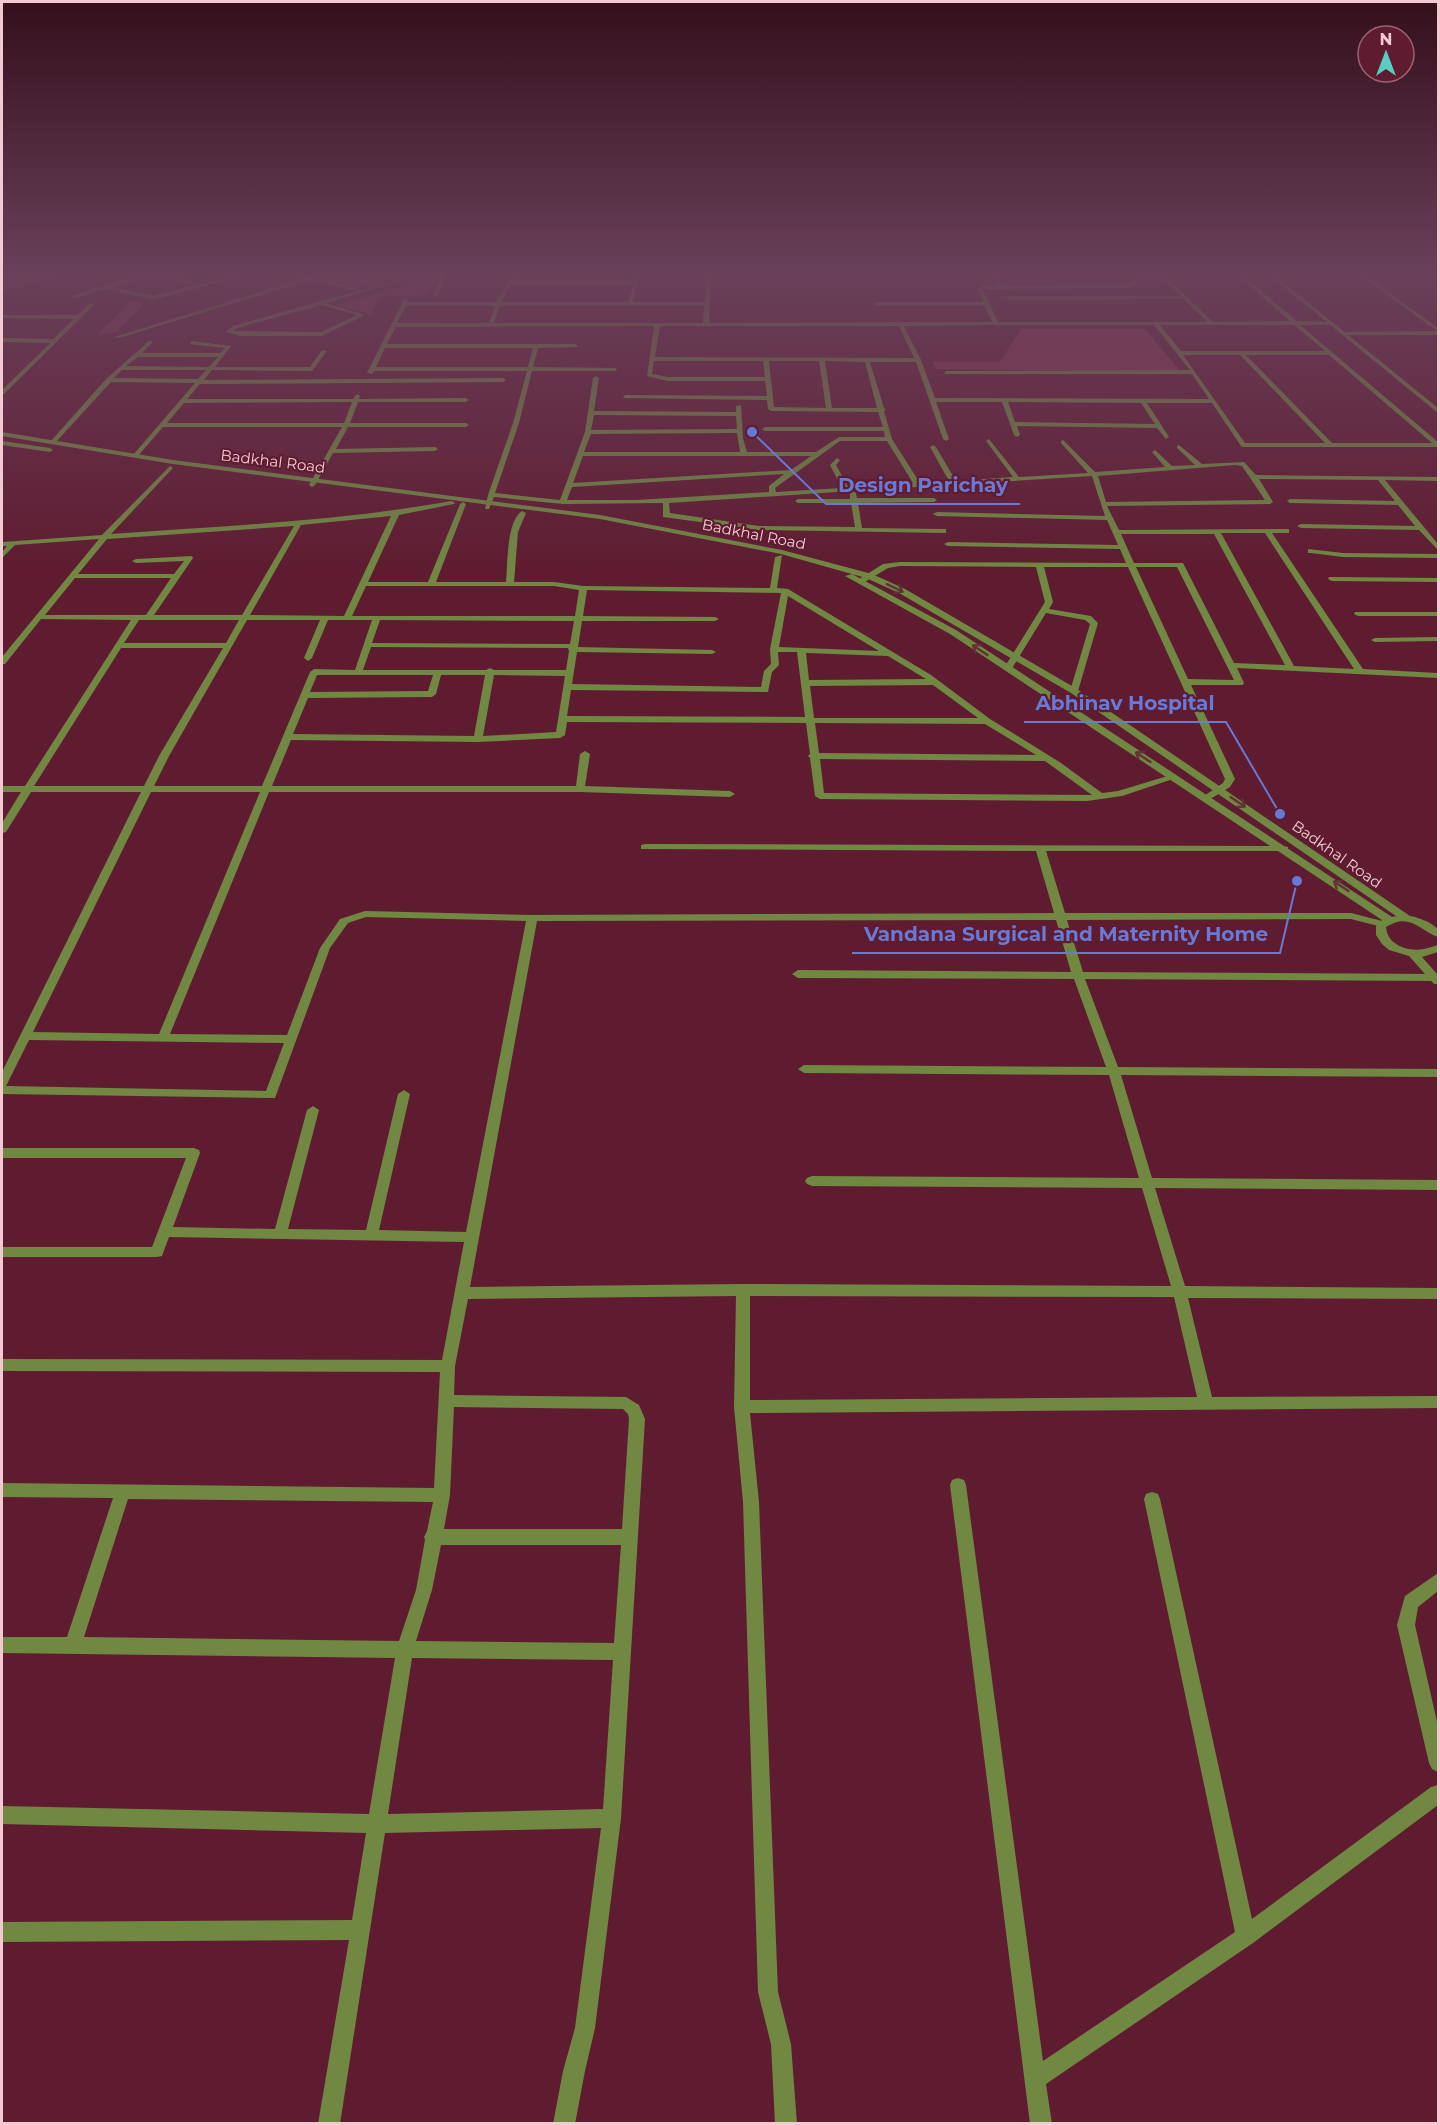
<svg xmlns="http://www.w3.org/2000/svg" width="1440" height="2125" font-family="Montserrat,sans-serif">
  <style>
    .green { fill: #8b354e }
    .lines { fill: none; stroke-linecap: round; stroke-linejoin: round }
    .minor { fill: #708842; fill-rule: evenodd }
    .tertiary { fill: #708842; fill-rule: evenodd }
    .oneway { stroke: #623234 }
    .labels { text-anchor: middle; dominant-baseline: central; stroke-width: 4.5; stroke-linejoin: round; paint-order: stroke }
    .far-street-label { font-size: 15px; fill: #f4cad2; stroke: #5f1c31 }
    .leader { fill: none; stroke: #6879d6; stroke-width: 2 }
    .callout-dot { fill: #6879d6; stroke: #5f1c31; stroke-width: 2 }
    .callout-label { font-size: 20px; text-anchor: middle; font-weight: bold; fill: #6879d6; stroke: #5f1c31; stroke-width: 4.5; stroke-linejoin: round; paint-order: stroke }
  </style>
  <rect width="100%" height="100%" fill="#5f1c31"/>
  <!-- green -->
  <g class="green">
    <path d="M2,270H67L2,286Z"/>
    <path d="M291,270H424L358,288Z"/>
    <path d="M439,274L428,295L380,296L370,314L336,305Z"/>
    <path d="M132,301L144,303L117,332L98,334Z"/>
    <path d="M1021,329H1145L1180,371L937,369L932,362H1000Z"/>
  </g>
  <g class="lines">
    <!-- minor -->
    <g class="minor">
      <path d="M70,270H77L2,290V288Z"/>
      <path d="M167,270H174L164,274L202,284L256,270H263L153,300L107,289L75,298L72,296L102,286ZM159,275L196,285L153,296L113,287Z"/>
      <path d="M276,270H283L363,290L433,270H440L326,303L365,315L322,336H240L226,332L233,326L357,291L311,280L119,338L114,337L306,278ZM321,305L357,315L321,332L233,331L237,328Z"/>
      <path d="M442,270H446L438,296L433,297Z"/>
      <path d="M515,270H519L513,281H633L637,270H641L633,302H705L707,270H711L709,323L992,322L985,306H876L873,304L876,302H983L978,289L983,285H997L990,270H994L1002,285L1125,284L1130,283L1137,277H1161L1157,272L1159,271L1213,322L1290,321L1231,270H1236L1297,321L1333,322L1331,325H1300L1438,442V447H1243L1241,446L1212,403H1147L1169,437L1166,439L1157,428L1017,426L1020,435L1017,437L1014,435L1002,402H936L949,439L946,441L943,439L916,362H870L884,408L886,410L884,411L892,439L920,483L949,481L930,447L933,445L936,447L956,481L1013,477L986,441L989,439L1019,477L1088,473L1061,443V441L1063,440L1095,472L1165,467L1152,452L1155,450L1172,466L1195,465L1177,448V446L1179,445L1202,464L1244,462L1256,475L1438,477V481L1385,480L1438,544V550L1419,530L1301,528L1297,526L1301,524L1415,526L1398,505L1290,503L1287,501L1290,499L1395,501L1378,480L1259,479L1273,502L1270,504L1107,506L1119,530L1289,529V533H1272L1363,669L1438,673V678L1237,668L1244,683L1243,685H1191L1235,779L1230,787L1207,801L1202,798L1204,796L1223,783L1225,779L1128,567H1044L1053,602L1049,609L1091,616L1098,623L1078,691L1074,694L1070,691L1090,624L1085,620L1046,613L1011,670L1004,668L1045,602L1036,567L900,566L888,568L863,583L856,581L883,564L900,562L1126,563L1120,549L948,546L944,544L948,542L1118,545L1107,520L937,516L933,514L937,512L1105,516L1092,476L853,491L856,493L857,498H934L937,500L934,502L858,503L862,528L946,529V533H943L759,530L663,517V503L563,504L494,497L489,509H485L488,495L513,423L527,371H374L372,374L367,373L404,299H408L407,302H496ZM1138,279H1164L1181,296H1009L1006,298L1009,300L1184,299L1207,322H998L983,290L984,289L1125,288L1134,285ZM511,285H633L628,302H501ZM406,306H495L489,323H397ZM500,306H704L703,323H494ZM995,325H1154L1190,370L946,371L944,374H1192L1209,399L935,398L921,360L904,326ZM1160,325H1294L1325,351H1181ZM654,326L647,376L668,381H765L767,396L625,395L623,398L767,400L768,409L771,411L878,412L883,427H765L762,429L765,431H884L885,437H839L816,452H747L743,438L741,405L736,406V412L594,411L599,378L596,376L593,378L585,432L560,500L495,493L519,423L532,371H615L617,368L533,367L538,348L578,347L576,344H387L396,327ZM660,326H899L914,358L655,357ZM385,348H533L528,367H376ZM1183,355H1240L1325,443H1245ZM1246,355H1329L1432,443H1332ZM654,361H763L765,377H668L652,374ZM769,361H819L826,408L774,407ZM825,361L865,362L877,408H832ZM1008,402L1141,403L1155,424L1015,422ZM594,415L736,416L737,429L591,430ZM737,433L740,452H584L591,434ZM840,441H887L913,483L848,487L836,465L840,460L837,458L830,465L842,488L776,492L775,488ZM583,456H811L791,470L573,483ZM1235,465L1242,466L1265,500L1106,502L1098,476ZM784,474L769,486V492L636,500H567L572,487ZM852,491L850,493V499H798L795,501L798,503H851L855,527L759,526L670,513L669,503ZM1221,533H1265L1354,669L1294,666ZM1121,534H1214L1285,665L1234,663L1183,563H1134ZM1136,567H1177L1234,680L1188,679Z"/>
      <path d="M1353,270H1358L1438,328V335H1343L1345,332L1437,331Z"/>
      <path d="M90,303L95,304L4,394L2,395V390L50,343L2,342V338L53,339L74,319L2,318V315H77Z"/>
      <path d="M150,340L153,342L142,353H220L225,348L190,344L192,341L231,346L215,367H310L322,350L327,351L312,371L212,370L204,380L503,378L506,380L503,382L200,384L187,399H353L357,394L360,396L359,399L466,398L469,400L466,402H358L350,423H466L469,425L466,427H348L336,449L435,447L438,449L435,451L333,453L315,485L312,487L309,485L342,427H163L137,457H133V455L195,383L111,382L55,443H51V441L106,379ZM138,357H218L209,367L126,366ZM122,370H206L198,379L114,378ZM352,402L344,423H167L184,403Z"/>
      <path d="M170,466L173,468L172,469L111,534C225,526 339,521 452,501L455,503L454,504L399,515L368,582H428L460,504L463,502L466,504L436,582H506C508,563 506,522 522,511L526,513L518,532L514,582H554L583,586L770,588L775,557L782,555L777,588L788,589L931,675L990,719L1061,763L1102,793L1118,791L1174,774L1179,777L1122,796L1087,801L820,799L815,796L810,758L808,756L810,754L806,723L567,722L565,735L560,738L478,742L291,740L272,786H576L580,754L585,751L590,754L585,786L730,791L735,794L730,797L580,792H269L170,1034L287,1035L320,948L340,919L365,911L532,915L1054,913L1036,851L641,849V845L645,844L1284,846L1288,847V851H1046L1065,913H1351L1386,922L1387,924L1382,927L1351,919L1067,920L1083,972L1438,974V980L1435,981L1085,979L1118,1067L1438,1069V1077L1121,1075L1152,1178L1438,1180V1190L1155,1188L1185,1286L1438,1288V1299L1188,1298L1212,1397L1438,1396V1408L750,1413L759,1502L778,1992L791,2044L797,2124H775L771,2044L758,1992L743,1502L734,1407L736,1296L468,1299L455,1366L454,1395L626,1397L639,1405L645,1419L621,1818L595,2028L585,2071L575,2124H553L563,2071L575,2028L601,1828L385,1833L340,2124H318L349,1940L2,1942V1922L352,1920L366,1833L2,1824V1806L369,1814L395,1658L2,1653V1637H67L113,1498L2,1497V1483L434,1488L440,1372L2,1371V1359L442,1360L464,1242L169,1237L162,1256L157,1257H2V1247H152L186,1158H2V1148H194L199,1150L200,1153L173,1227L275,1229L307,1110L313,1106L319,1110L288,1229L366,1230L398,1094L404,1090L410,1094L379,1230L466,1232L526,921L366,917L348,923L330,948L275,1098L2,1094V1072L141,792H31L6,832L2,833V823L21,792H2V786H25L131,620L41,619L5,664H2V657L99,539L15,545L2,558V552L7,546H2V542L102,535ZM391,516L344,616L250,615L301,525ZM294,526L242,615H154L193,558L192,556L136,559L132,561L136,563L184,561L174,574H78L107,539ZM75,578H171L146,615H45ZM366,586H554L579,590L575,616H352ZM587,590L781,593L770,649L771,664L764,671L761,687L572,684L577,652L712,654L716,652L712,650L578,647L582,621H715L719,619L715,617L583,616ZM788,596L879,651L779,647ZM139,620H239L226,643H124ZM247,620H320L304,658L308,661L312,658L328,620H372L355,670L314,669L310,672L262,786H154L169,756ZM380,620L574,621L570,644L372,643ZM371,647L568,648L569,651L566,670H494L490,668L486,670H363ZM121,648H223L159,756L144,786H34ZM778,652H797L805,717L567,716L571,690L768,692L772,672L779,665ZM806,653L888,656L926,679L809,680ZM317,675H433L428,691L310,692ZM441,675H485L474,736L293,734L308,698L432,697L436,694ZM494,675L565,676L556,732L483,736ZM933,685L978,718H814L810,686ZM815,723L985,724L1036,755L819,753ZM820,759L1045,761L1092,795L824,793ZM151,792H260L159,1034L33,1032ZM1056,920L1071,972L798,970L792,974L798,978L1074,979L1106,1067L804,1065L798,1069L804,1073L1109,1075L1139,1178L812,1176L807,1178L805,1181L807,1184L812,1186L1142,1188L1171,1286L743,1284L470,1287L537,921ZM29,1040L284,1043L266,1091L6,1086ZM750,1296L1174,1297L1197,1397L750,1400ZM454,1407L623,1409L628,1414L629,1419L622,1529H444L450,1495ZM128,1499L433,1502L427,1531L424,1537L425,1540L416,1590L399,1641L84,1637ZM441,1545H621L614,1643L416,1641L432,1590ZM412,1658L613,1660L603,1809L388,1814Z"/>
      <path d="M1308,549L1343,553L1438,554V558L1343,557L1311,553H1308Z"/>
      <path d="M1329,577L1438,578V582L1332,581L1328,579Z"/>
      <path d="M1355,612H1438V616H1358L1354,614Z"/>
      <path d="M1438,637V641L1375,642L1371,640L1375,638Z"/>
      <path d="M958,1478L964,1480L966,1485L1043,2061L1235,1932L1144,1499L1146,1494L1152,1492L1158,1494L1160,1499L1252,1919L1431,1787L1438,1785V1805L1253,1943L1046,2084L1052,2124H1030L950,1485L952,1480Z"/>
      <path d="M1438,1573V1591L1418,1607L1415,1625L1438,1726V1772L1432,1769L1429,1763L1397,1625L1405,1596Z"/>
    </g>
    <!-- tertiary -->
    <g class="tertiary">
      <path d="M1263,270H1268L1438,408V413Z"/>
      <path d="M2,432L173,460L600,515L782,550L872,574L905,589L1077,689L1410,916C1421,918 1430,922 1438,929V937C1419,930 1410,912 1386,927C1387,945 1408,952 1424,949C1429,948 1434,946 1438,945V952L1422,957L1438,975V984H1434L1409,956L1389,950L1382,944L1376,935V926L1382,920L950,634L845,576L852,574L956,630L1392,917L1396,916L1071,693L899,593L866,578L781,554L600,519L173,464L2,436Z"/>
      <path d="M2,441L50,448L53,450L50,452L2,445Z"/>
    </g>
  </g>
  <!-- one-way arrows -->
  <defs><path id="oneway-shaft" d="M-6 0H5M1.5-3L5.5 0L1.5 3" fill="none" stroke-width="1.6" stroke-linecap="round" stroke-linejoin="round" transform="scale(1.5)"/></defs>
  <g class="oneway">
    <use href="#oneway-shaft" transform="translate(895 588) rotate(26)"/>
    <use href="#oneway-shaft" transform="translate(980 650) rotate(-147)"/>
    <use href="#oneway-shaft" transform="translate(1143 757) rotate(-147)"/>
    <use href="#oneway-shaft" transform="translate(1238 802) rotate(34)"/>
    <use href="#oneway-shaft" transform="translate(1341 886) rotate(-147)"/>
  </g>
  <!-- sky -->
  <linearGradient id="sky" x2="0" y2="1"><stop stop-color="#340f1b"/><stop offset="0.48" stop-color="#69405a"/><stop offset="1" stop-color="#69405a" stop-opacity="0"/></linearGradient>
  <rect width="1440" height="567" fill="url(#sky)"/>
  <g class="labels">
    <!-- far-street labels -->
    <g class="far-street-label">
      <text transform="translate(273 461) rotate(7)">Badkhal Road</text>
      <text transform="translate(754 534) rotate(11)">Badkhal Road</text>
      <text transform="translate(1337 854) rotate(35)">Badkhal Road</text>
    </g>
  </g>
  <!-- callouts -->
  <path class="leader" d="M752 432L826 504H1020M1280 814L1226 722H1024M1297 881L1280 953H852"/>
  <g class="callout-dot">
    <circle cx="752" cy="432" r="6"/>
    <circle cx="1280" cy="814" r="6"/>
    <circle cx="1297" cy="881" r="6"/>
  </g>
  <g class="callout-label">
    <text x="923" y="492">Design Parichay</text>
    <text x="1125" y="710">Abhinav Hospital</text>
    <text x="1066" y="941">Vandana Surgical and Maternity Home</text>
  </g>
  <!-- border -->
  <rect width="1440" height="2125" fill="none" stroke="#f4cad2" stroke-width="6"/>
  <!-- north arrow -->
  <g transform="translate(1386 54)"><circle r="28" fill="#5f1c31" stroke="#9b6271" stroke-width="1.5"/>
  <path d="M0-4.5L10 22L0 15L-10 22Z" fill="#58cec0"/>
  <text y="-9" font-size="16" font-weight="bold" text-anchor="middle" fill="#f4cad2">N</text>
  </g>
</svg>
